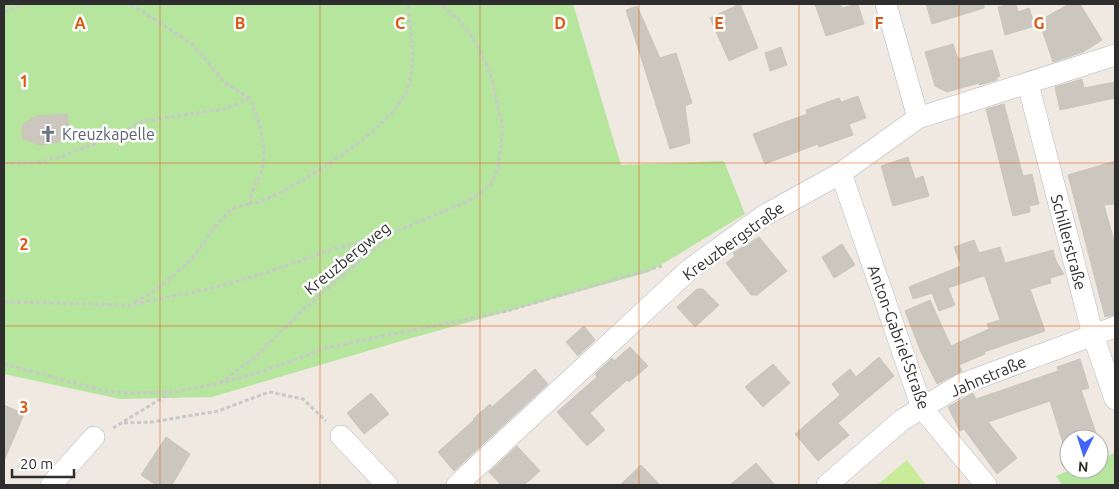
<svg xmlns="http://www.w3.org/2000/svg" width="1119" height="489" font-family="Ubuntu,sans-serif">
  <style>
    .green { fill: #b6e59e }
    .pitch { fill: #c9ec9a }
    .building { fill: #cbc7bf; stroke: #cbc5ba }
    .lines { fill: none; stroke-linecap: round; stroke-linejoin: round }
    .minor-casing { stroke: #b4b7c1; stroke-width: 22 }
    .path { stroke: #c9c9c9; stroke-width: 3; stroke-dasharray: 4 2.5; stroke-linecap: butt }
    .minor { stroke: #fff; stroke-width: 21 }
    .grid { fill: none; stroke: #df570e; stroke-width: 1; stroke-opacity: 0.55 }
    .labels { text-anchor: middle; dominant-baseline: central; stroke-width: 5; stroke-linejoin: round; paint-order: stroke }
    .worship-label { font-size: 16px; fill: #5b616d; stroke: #fff; text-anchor: start }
    .street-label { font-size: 16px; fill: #2e2e2e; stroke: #fff }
    .grid-label { font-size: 16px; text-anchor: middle; font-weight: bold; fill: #df570e; stroke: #fff; stroke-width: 5; stroke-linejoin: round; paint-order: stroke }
  </style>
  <rect width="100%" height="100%" fill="#efe9e1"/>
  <!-- green -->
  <g class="green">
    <path d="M4,4H573L621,165L724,161L745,214L649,272L408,339L212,397L120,399L4,374Z"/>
    <path d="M1115,453V485H1062L1056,476L1073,469H1099V459Z"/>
  </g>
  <!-- pitch -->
  <path class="pitch" d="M907,460L926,485H877Z"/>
  <!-- building -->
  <g class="building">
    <path d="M740,4L758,48L729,61L710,18Z"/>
    <path d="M815,4H840L842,8L858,4L864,24L826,36Z"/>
    <path d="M926,4H984V8L932,24Z"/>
    <path d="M1009,4H1016L1018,12L1029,8L1035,26L1005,35L998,7Z"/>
    <path d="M1069,4H1080L1102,40L1083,52L1053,62L1039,21Z"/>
    <path d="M637,6L660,58L676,53L692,103L685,106L690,143L670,149L626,10Z"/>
    <path d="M953,44L958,59L992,50L1000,76L997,77V80L979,85V83L947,92L935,86L925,52Z"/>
    <path d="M781,47L787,65L770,71L765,53Z"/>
    <path d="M1082,79L1084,88L1115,82V98L1060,110L1055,87Z"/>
    <path d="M858,96L866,118L849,124L853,135L819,147L818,144L765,164L753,134L807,114L806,110L839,98L841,102Z"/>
    <path d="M1004,104L1023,176L1032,174L1039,204L1029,206L1030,212L1013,216L986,109Z"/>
    <path d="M67,114L70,140L41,145L23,139L22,131L23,124L37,116Z"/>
    <path d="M908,157L915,179L923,176L929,196L893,206L881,166Z"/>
    <path d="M1115,161V204L1104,205L1115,244V315L1105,317L1068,175Z"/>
    <path d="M759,237L787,271L757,295H751L726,263L735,256L733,253Z"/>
    <path d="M974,240L979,253L1000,247L1005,263L1053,250L1056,261L1064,274L1050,278L1051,283L1030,289L1045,331L984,352L985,354L959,365L962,371L937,384L921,352L905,311L930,300L951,346L989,329L987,324L1000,320L985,277L983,276L948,288L955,305L939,311L932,293L913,299L909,287L961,266L954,247Z"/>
    <path d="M842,244L855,265L834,278L822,257Z"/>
    <path d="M697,289H703L719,305L695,327L677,307Z"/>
    <path d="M584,326L595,340L578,356L566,342Z"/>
    <path d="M630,347L648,366L629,382L627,380L590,413L605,430L587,446L557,412L597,377L595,374L612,358L614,361Z"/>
    <path d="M879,357L894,376L838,423L849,435L818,461L795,434L840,395L832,384L850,369L856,377Z"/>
    <path d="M1080,359L1089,388L1081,390L1098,439H1069L1068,459L1050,401L988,422L1017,458L997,474L964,429L960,431L948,407L973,393L976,399L1058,371L1057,367Z"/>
    <path d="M773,364L790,383L763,407L745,387Z"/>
    <path d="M535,369L548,384L454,471L438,452L474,420L473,419L490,404L492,407Z"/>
    <path d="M371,393L389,414L364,434L347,413Z"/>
    <path d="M4,405L24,414L4,461Z"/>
    <path d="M166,437L190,454L172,485H156L141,475Z"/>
    <path d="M517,446L540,471L524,485H501L489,472Z"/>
    <path d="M756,463L775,485H730Z"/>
    <path d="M641,465L660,485H620Z"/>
  </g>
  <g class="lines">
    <!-- minor casing -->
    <g class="minor-casing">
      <g id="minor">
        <path d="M886,4L918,118"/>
        <path d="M1028,84L1093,335L1115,399"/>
        <path d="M841,173L922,408L986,485"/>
        <path d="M341,436L387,485"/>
        <path d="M51,485L94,437"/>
        <path d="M457,485L690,269L765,215L841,173L918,118L1115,55"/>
        <path d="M827,485L902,420L962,384L1115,327"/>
      </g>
    </g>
    <!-- path -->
    <g class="path">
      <path d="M131,4L192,44L224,82L249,98"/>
      <path d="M4,12L22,4"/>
      <path d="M4,163H35L58,158L109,138L143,121L225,109L249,98C260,120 267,146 262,170C259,181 249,192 251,203H257C296,188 396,127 408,87C417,61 410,30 408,4"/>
      <path d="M4,302L130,305L213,288L265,273L333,249L391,234"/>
      <path d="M135,302C156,291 176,275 193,257C207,242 215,221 233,209C238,206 245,205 251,203"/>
      <path d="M4,364L105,391L127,393L172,392"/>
      <path d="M220,383L255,357L304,309L392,233L466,202L480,193L491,184L498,168L503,128L490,72L476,43L459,20L441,4"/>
      <path d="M124,423L152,422L218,411L269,392L303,399L326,421"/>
      <path d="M113,428L172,392L218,384L266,370L329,347L507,311L662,266"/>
    </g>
    <!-- minor -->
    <use href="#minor" class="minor"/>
  </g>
  <!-- grid -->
  <path class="grid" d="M160,4V485M320,4V485M480,4V485M639,4V485M799,4V485M959,4V485M4,163H1115M4,326H1115"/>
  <!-- icons -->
  <defs>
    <g id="church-bare" transform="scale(1.35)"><path d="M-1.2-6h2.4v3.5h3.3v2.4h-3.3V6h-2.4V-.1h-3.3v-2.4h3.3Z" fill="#6b7280" stroke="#fff" stroke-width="2.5" paint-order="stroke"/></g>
  </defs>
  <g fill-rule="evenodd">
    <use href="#church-bare" x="48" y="134"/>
  </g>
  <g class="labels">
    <!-- worship labels -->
    <g class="worship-label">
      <text x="62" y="134">Kreuzkapelle</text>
    </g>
    <!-- street labels -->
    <g class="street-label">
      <text transform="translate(733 241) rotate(-36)">Kreuzbergstraße</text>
      <text transform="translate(1069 242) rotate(75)">Schillerstraße</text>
      <text transform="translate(347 258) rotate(-39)">Kreuzbergweg</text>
      <text transform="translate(899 337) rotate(70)">Anton-Gabriel-Straße</text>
      <text transform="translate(988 376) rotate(-23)">Jahnstraße</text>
    </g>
  </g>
  <g class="grid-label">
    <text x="80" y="29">A</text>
    <text x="240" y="29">B</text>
    <text x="400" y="29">C</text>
    <text x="560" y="29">D</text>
    <text x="719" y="29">E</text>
    <text x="879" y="29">F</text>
    <text x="1039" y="29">G</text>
    <text x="24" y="87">1</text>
    <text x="24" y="250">2</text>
    <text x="24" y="413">3</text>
  </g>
  <!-- border -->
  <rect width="1119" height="489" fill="none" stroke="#2e2e2e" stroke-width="10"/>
  <!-- north arrow -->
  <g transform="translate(1084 454) rotate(184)"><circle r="24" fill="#ffffff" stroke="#ababab"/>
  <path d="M0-4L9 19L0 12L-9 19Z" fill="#4264fb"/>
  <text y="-8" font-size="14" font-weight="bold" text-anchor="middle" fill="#2e2e2e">N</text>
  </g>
  <!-- scale -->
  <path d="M12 469v8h62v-8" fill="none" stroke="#2e2e2e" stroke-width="2.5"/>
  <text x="20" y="469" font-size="15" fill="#2e2e2e" stroke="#ffffff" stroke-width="4" paint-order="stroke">20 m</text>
</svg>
